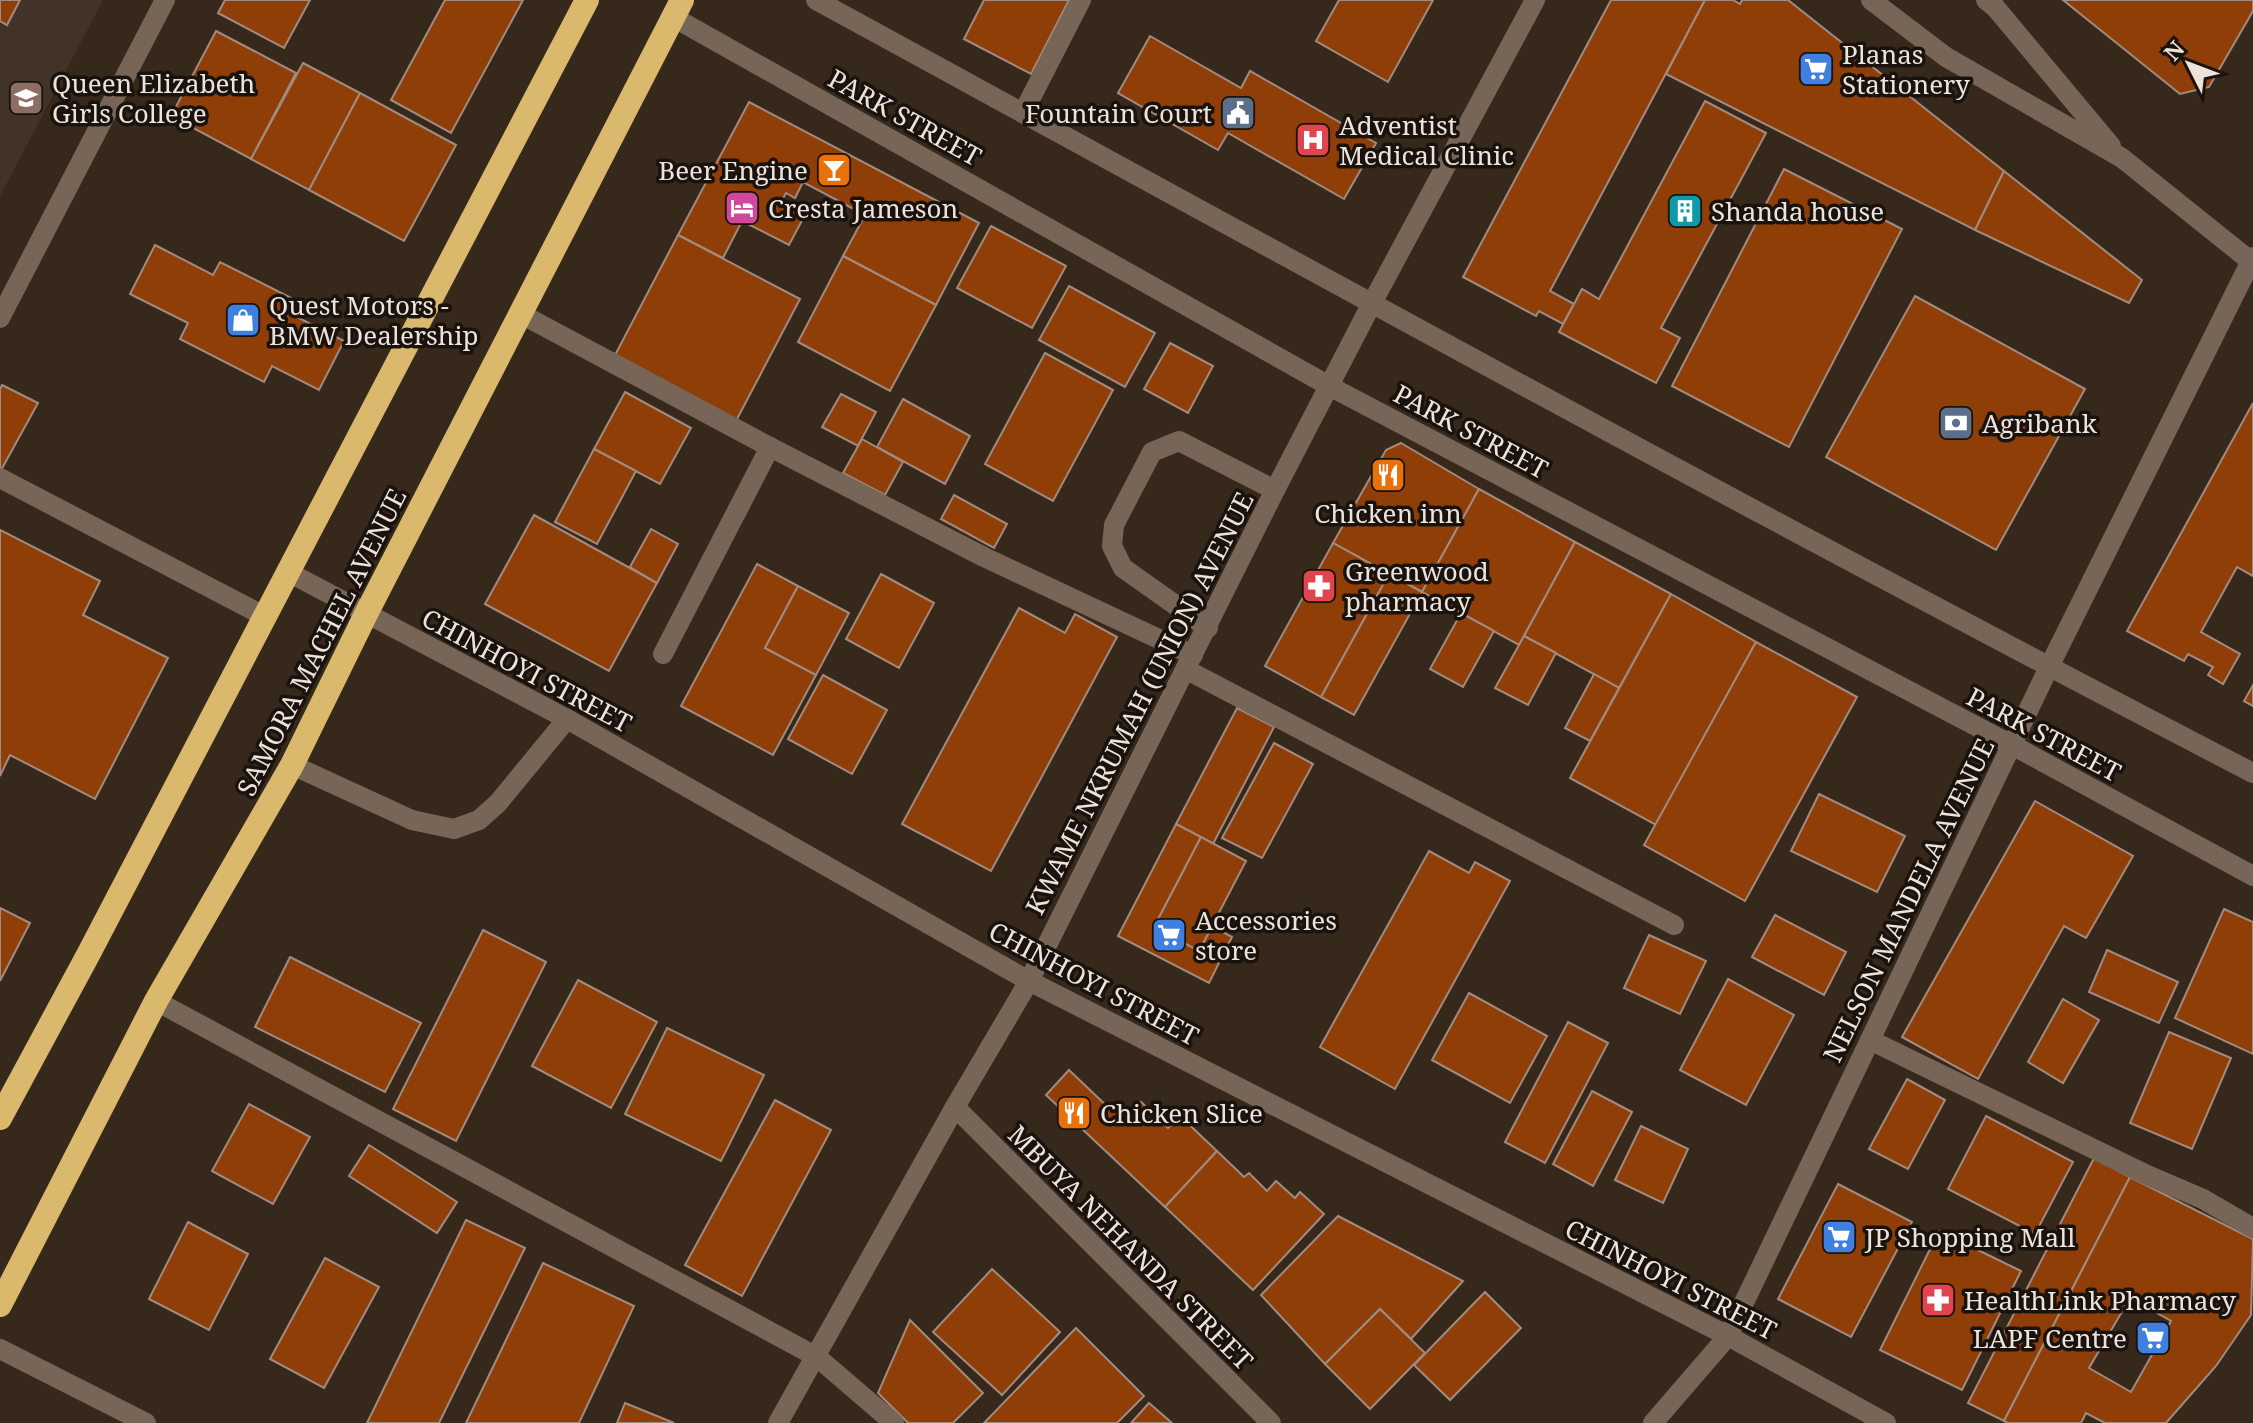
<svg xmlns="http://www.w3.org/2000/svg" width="2253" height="1423" font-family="'Noto Serif',serif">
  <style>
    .education { fill: #423328 }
    .building { fill: #8f3e07; stroke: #a18b81; stroke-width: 2; fill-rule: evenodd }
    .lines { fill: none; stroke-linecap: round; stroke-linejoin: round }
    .minor { stroke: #776658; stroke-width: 20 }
    .highway { stroke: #dab96d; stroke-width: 24 }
    .labels { text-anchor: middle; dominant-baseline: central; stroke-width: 7; stroke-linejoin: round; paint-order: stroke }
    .poi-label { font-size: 26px; fill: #ede3db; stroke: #19120d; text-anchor: start }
    .street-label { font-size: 26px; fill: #ede3db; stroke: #19120d }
  </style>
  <rect width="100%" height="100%" fill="#37281c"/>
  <!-- education -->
  <path class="education" d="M0,0H103L0,196Z"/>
  <!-- building -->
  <g class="building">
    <path d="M0,0H20L7,25L0,21Z"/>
    <path d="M225,0H310L284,48L218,13Z"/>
    <path d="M445,0H523L451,133L391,100Z"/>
    <path d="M984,0H1069L1031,74L964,39Z"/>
    <path d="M1339,0H1433L1388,82L1316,41Z"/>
    <path d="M1611,0H1705L1550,291L1574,304L1563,324L1539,311L1536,316L1463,277Z"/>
    <path d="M1705,0H1733L1740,4L1742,0H1788L2004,171L1975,230L1666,74Z"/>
    <path d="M2063,0H2253V11L2209,87L2180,94Z"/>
    <path d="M216,31L296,73L251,159L171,116Z"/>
    <path d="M1150,36L1241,88L1250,71L1376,143L1344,199L1228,133L1218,150L1118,93Z"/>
    <path d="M303,63L360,93L309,190L251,159Z"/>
    <path d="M360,93L456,145L404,241L309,190Z"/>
    <path d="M1705,101L1766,133L1661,328L1680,338L1656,383L1559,332L1582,289L1599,299Z"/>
    <path d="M749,102L979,223L936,305L843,256L865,215L803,182L795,198L786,193L781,202L805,215L789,245L742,221L723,258L678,235Z"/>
    <path d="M1784,169L1902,229L1789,447L1672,386Z"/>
    <path d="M2004,171L2142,280L2129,303L1975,230Z"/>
    <path d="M991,226L1066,266L1032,328L957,288Z"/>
    <path d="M678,235L800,299L736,421L614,357Z"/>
    <path d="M155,245L213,275L220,262L303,304L297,317L344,341L319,390L272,366L264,382L180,339L188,323L130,294Z"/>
    <path d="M843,256L936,305L890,391L798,342Z"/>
    <path d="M1069,286L1155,333L1125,387L1039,340Z"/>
    <path d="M1915,296L2085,389L1996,550L1826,457Z"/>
    <path d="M1170,343L1213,366L1188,413L1144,389Z"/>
    <path d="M1045,353L1113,390L1053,501L985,464Z"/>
    <path d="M2,385L38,403L0,472V389Z"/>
    <path d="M625,392L691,428L660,484L594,449Z"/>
    <path d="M841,394L876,412L858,446L822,427Z"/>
    <path d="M903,399L970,436L945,484L877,447Z"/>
    <path d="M2253,403V576L2237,567L2201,632L2240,654L2223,684L2208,675L2213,667L2188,654L2184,661L2127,631Z"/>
    <path d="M862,439L903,462L885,495L843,473Z"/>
    <path d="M1401,443L1479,489L1422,592L1333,543L1386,450Z"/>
    <path d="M594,449L636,471L597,544L555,522Z"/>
    <path d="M1479,489L1575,542L1519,645L1422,592Z"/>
    <path d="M954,495L1007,524L994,548L941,519Z"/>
    <path d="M534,515L657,583L609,671L485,604Z"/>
    <path d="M651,529L678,544L657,583L630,567Z"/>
    <path d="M0,530L100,581L83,615L168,658L95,799L10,755L0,776Z"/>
    <path d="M1575,542L1671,594L1619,688L1524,636Z"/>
    <path d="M1333,543L1389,574L1321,697L1265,666Z"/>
    <path d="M757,564L798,586L765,648L816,675L773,755L681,706Z"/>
    <path d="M881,574L934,603L899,668L846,639Z"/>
    <path d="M1389,574L1422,592L1354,715L1321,697Z"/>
    <path d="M798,586L849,613L816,675L765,648Z"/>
    <path d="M1671,594L1756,642L1656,825L1570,778Z"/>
    <path d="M1019,608L1065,633L1075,614L1117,637L991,871L902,824Z"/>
    <path d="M1461,613L1494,631L1463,687L1430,669Z"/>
    <path d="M1524,636L1556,653L1528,705L1495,688Z"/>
    <path d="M1756,642L1857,697L1745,901L1644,845Z"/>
    <path d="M1594,674L1619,688L1590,741L1565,728Z"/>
    <path d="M823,675L887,710L852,774L788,739Z"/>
    <path d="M2253,685V706L2244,701Z"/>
    <path d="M1237,708L1274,727L1213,844L1176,824Z"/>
    <path d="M1274,743L1313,764L1262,858L1222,838Z"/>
    <path d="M1819,794L1905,836L1877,892L1791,851Z"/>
    <path d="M2035,801L2133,856L2086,938L2064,926L1978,1079L1902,1037Z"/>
    <path d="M1176,824L1201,837L1154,927L1199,951L1212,926L1232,937L1209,983L1118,936Z"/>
    <path d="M1201,837L1246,861L1199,951L1154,927Z"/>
    <path d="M1429,851L1469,873L1475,862L1510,881L1395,1089L1320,1047Z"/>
    <path d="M0,908L30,923L0,981Z"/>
    <path d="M2224,909L2253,922V1054L2175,1018Z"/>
    <path d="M1775,915L1846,952L1824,995L1752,957Z"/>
    <path d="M483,930L546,962L456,1141L393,1109Z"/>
    <path d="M1649,935L1706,961L1680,1014L1624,988Z"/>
    <path d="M2107,950L2178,982L2159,1023L2089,992Z"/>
    <path d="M290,957L421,1023L385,1092L255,1027Z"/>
    <path d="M1728,979L1794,1015L1746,1105L1680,1070Z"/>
    <path d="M578,980L657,1022L611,1108L532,1066Z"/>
    <path d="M1469,993L1547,1036L1510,1103L1432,1060Z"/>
    <path d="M2063,999L2099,1020L2063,1083L2028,1062Z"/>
    <path d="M1568,1022L1608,1043L1545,1163L1505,1142Z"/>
    <path d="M667,1028L764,1075L721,1161L625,1114Z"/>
    <path d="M2169,1032L2231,1058L2192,1149L2130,1123Z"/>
    <path d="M1069,1070L1112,1111L1117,1105L1128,1116L1141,1102L1168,1128L1180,1116L1217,1151L1165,1207L1046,1095Z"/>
    <path d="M1907,1079L1945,1100L1908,1169L1869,1149Z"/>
    <path d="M1592,1091L1632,1112L1593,1186L1553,1164Z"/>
    <path d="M775,1100L831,1130L742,1296L685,1265Z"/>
    <path d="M249,1104L310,1137L273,1204L212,1171Z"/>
    <path d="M1986,1116L2073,1162L2035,1234L1948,1189Z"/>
    <path d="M1641,1126L1688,1149L1663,1203L1615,1180Z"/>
    <path d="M369,1145L457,1202L437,1233L349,1176Z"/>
    <path d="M1217,1151L1244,1177L1249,1173L1267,1191L1276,1181L1295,1198L1300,1192L1324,1214L1253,1290L1165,1207Z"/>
    <path d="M2094,1158L2130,1177L2004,1421L1968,1403Z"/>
    <path d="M2130,1177L2253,1239L2251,1315L2216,1366L2166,1423H2105L2086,1413L2081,1423H2008L2004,1421ZM2130,1298L2171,1321L2131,1392L2089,1368Z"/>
    <path d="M1838,1184L1912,1222L1851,1337L1778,1299Z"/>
    <path d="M1338,1216L1463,1281L1411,1339L1380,1309L1325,1364L1261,1295Z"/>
    <path d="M466,1220L525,1248L439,1423H367Z"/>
    <path d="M188,1222L248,1254L209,1330L149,1299Z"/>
    <path d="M1939,1231L2021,1271L1962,1390L1880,1350Z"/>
    <path d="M325,1258L379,1287L324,1388L270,1359Z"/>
    <path d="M543,1263L634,1306L579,1423H466Z"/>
    <path d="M992,1269L1060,1332L1002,1395L933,1332Z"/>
    <path d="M1485,1292L1521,1328L1450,1400L1414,1365Z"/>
    <path d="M1380,1309L1425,1353L1370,1409L1325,1364Z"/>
    <path d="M910,1320L983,1393L953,1423H908L878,1393Z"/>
    <path d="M1076,1328L1144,1396L1117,1423H984Z"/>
    <path d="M625,1403L674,1423H617Z"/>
    <path d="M1149,1403L1172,1423H1131Z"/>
  </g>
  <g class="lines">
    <!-- minor -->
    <g class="minor">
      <path d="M816,0C1294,261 1770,523 2253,773"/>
      <path d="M1871,0L1946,57L2122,158L2253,263"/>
      <path d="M1986,0L1995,7L2111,146"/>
      <path d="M673,17L1331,387L2012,745L2253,876"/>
      <path d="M1023,113L1081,0"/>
      <path d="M521,314L770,447L984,557L1193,655"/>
      <path d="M0,318L165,0"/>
      <path d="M0,478L264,616"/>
      <path d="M288,572L567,719L1029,981L1728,1336L1886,1423"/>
      <path d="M1208,628L1123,568L1112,546L1114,525L1152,452L1179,441L1275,490"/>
      <path d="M663,654L770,447"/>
      <path d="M1187,670L1674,925"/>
      <path d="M292,765L412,820L454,829L479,820L498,803L567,719"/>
      <path d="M156,1001L817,1357L894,1423"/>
      <path d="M1870,1040L2147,1175L2203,1199L2253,1228"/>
      <path d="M955,1107L1271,1423"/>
      <path d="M0,1349L146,1423"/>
      <path d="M778,1423L955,1107L1029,981L1275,490L1371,305L1535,0"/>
      <path d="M1653,1423L1728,1336L2049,667L2253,257"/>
    </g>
    <!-- highway -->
    <g class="highway">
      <path d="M0,1118L88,955L587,0"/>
      <path d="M0,1305L156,1001L292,765L366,614L682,0"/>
    </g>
  </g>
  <!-- icons -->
  <defs>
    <g id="supermarket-square" transform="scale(1.8)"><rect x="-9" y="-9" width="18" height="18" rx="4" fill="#3f7fe0" stroke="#19120d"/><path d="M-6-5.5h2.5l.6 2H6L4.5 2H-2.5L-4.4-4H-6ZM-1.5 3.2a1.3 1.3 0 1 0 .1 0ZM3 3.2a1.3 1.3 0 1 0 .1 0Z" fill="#fff"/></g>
    <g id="university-square" transform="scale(1.8)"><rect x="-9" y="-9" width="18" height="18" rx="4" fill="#8d6e63" stroke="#19120d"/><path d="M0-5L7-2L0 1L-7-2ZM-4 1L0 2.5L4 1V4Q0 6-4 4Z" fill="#fff"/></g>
    <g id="civic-square" transform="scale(1.8)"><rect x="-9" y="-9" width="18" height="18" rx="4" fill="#5c6f8a" stroke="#19120d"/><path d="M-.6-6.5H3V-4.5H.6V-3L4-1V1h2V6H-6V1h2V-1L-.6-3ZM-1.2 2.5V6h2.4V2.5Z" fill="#fff"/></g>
    <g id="hospital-square" transform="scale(1.8)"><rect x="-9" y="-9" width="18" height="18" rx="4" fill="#e0444e" stroke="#19120d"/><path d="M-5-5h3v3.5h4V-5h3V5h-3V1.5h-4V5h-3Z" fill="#fff"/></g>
    <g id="bar-square" transform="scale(1.8)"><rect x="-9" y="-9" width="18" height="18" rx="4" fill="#e8710a" stroke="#19120d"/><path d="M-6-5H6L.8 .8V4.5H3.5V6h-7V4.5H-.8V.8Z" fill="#fff"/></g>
    <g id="hotel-square" transform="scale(1.8)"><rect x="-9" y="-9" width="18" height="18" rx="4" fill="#d1479c" stroke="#19120d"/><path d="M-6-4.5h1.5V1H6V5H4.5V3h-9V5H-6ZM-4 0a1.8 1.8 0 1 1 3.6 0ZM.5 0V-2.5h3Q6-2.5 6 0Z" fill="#fff"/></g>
    <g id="building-square" transform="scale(1.8)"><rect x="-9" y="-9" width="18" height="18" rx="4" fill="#0f9aa8" stroke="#19120d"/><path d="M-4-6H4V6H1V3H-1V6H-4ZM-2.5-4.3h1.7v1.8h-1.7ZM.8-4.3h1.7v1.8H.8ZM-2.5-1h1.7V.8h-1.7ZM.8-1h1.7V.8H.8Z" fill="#fff"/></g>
    <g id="shop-square" transform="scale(1.8)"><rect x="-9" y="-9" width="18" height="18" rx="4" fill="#3f7fe0" stroke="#19120d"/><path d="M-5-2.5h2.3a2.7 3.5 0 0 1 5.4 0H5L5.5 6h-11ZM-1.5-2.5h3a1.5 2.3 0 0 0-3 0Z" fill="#fff"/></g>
    <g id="bank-square" transform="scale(1.8)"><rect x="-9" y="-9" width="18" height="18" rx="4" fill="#5c6f8a" stroke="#19120d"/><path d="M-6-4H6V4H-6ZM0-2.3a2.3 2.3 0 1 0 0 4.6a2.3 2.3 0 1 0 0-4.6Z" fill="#fff"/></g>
    <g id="restaurant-square" transform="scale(1.8)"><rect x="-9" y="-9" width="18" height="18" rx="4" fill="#e8710a" stroke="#19120d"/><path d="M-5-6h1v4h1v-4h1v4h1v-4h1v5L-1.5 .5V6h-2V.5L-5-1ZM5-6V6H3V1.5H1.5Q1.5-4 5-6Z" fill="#fff"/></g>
    <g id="pharmacy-square" transform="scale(1.8)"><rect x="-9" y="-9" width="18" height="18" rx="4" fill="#e0444e" stroke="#19120d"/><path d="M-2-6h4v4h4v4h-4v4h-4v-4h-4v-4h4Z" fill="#fff"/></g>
  </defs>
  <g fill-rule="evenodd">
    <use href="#supermarket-square" x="1816" y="69"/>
    <use href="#university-square" x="26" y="98"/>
    <use href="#civic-square" x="1238" y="113"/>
    <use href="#hospital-square" x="1313" y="140"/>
    <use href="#bar-square" x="834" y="170"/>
    <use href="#hotel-square" x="742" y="208"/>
    <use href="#building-square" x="1685" y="211"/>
    <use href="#shop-square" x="243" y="320"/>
    <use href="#bank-square" x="1956" y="423"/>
    <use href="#restaurant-square" x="1388" y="475"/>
    <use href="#pharmacy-square" x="1319" y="586"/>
    <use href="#supermarket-square" x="1169" y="935"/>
    <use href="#restaurant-square" x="1074" y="1113"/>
    <use href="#supermarket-square" x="1839" y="1237"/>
    <use href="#pharmacy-square" x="1938" y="1300"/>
    <use href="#supermarket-square" x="2153" y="1338"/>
  </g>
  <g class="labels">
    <!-- poi labels -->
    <g class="poi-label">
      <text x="1842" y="54">Planas<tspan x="1842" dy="30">Stationery</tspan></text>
      <text x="52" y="83">Queen Elizabeth<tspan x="52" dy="30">Girls College</tspan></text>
      <text x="1212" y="113" text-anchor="end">Fountain Court</text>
      <text x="1339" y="125">Adventist<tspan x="1339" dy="30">Medical Clinic</tspan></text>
      <text x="808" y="170" text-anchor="end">Beer Engine</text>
      <text x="768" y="208">Cresta Jameson</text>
      <text x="1711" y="211">Shanda house</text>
      <text x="269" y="305">Quest Motors -<tspan x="269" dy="30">BMW Dealership</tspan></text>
      <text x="1982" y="423">Agribank</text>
      <text x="1388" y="513" text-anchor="middle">Chicken inn</text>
      <text x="1345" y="571">Greenwood<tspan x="1345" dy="30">pharmacy</tspan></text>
      <text x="1195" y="920">Accessories<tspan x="1195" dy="30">store</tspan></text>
      <text x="1100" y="1113">Chicken Slice</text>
      <text x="1865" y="1237">JP Shopping Mall</text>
      <text x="1964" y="1300">HealthLink Pharmacy</text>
      <text x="2127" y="1338" text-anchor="end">LAPF Centre</text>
    </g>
    <!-- street labels -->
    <g class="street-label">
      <text transform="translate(905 117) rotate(29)">PARK STREET</text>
      <text transform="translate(1471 431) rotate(28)">PARK STREET</text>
      <text transform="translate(321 642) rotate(-63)">SAMORA MACHEL AVENUE</text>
      <text transform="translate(527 670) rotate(28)">CHINHOYI STREET</text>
      <text transform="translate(1139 703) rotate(-63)">KWAME NKRUMAH (UNION) AVENUE</text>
      <text transform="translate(2044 734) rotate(28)">PARK STREET</text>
      <text transform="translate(1908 900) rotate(-64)">NELSON MANDELA AVENUE</text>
      <text transform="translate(1094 983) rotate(28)">CHINHOYI STREET</text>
      <text transform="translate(1131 1247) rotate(45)">MBUYA NEHANDA STREET</text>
      <text transform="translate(1671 1279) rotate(27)">CHINHOYI STREET</text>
    </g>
  </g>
  <!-- north arrow -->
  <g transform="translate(2189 64) rotate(312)" stroke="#19120d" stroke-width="6" paint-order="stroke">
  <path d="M0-6L14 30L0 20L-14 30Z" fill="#ede3db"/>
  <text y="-12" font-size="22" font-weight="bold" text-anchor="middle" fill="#ede3db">N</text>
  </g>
</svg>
